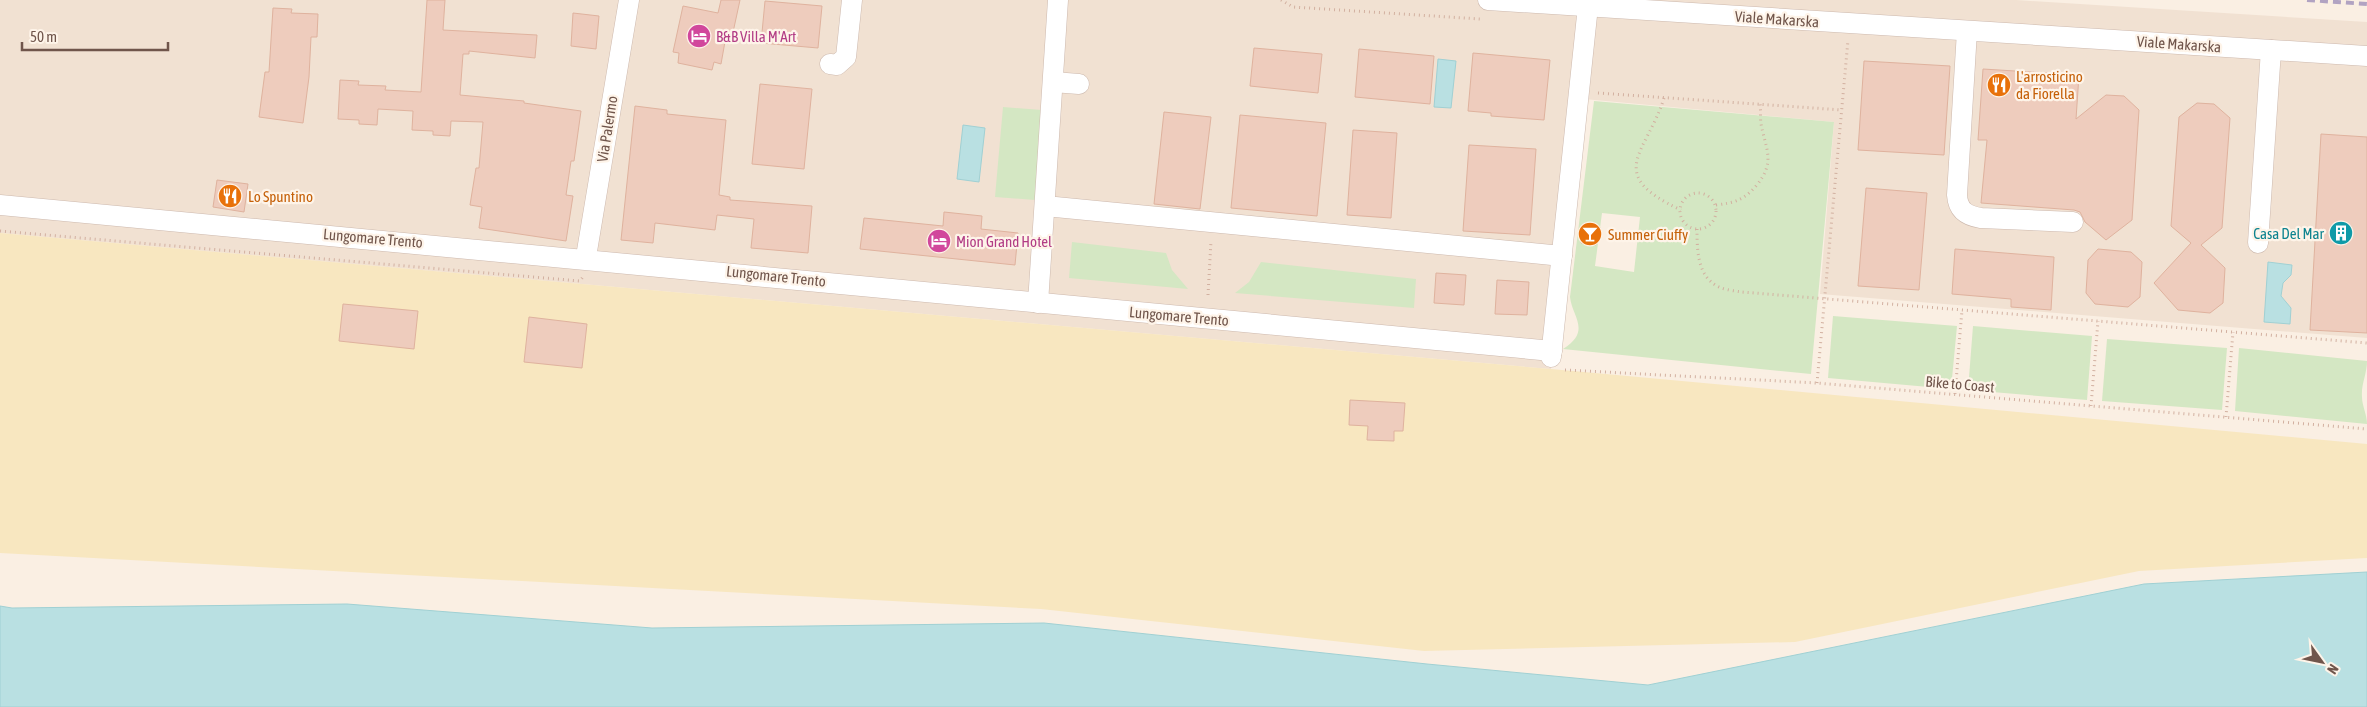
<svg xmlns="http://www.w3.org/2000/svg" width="2367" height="707" font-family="'Asap Condensed',sans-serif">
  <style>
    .residential { fill: #f1e1d2 }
    .green { fill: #d4e7c3; fill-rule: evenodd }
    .sand { fill: #f8e7c0 }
    .water { fill: #b9e0e2; stroke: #a0d0d3 }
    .building { fill: #eeccbd; stroke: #dfb29e }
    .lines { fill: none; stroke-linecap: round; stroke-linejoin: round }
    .minor-casing { stroke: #cdb9ae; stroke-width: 21 }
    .path { stroke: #d2b0a0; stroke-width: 3; stroke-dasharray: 1 4; stroke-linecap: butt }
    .minor { stroke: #fff; stroke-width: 20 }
    .rail { stroke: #b1a3c2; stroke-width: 4; stroke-dasharray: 8 5; stroke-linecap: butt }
    .labels { text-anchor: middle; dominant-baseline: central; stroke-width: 4.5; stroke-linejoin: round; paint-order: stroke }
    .street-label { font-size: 15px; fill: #70554b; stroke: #fef4e9 }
    .hotel-label { font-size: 15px; fill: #b23c85; stroke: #fef4e9; text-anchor: start }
    .food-label { font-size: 15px; fill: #c56008; stroke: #fef4e9; text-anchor: start }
    .culture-label { font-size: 15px; fill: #0d838f; stroke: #fef4e9; text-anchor: end }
  </style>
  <rect width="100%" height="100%" fill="#faefe3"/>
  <!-- residential -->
  <path class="residential" d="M0,0H2016L2367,22V338L1820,294L1834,122L1573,98L1551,369L0,233Z"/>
  <!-- green -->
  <g class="green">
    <path d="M1594,101L1834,122L1811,374L1563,349C1592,331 1572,317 1570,297ZM1602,213L1640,217L1634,272L1595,266Z"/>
    <path d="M1003,107L1042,110L1035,200L995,197Z"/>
    <path d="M1072,242L1166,253L1172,270L1188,289L1069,278Z"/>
    <path d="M1261,262L1416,279L1414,308L1235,293L1249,282Z"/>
    <path d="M1833,316L1957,326L1951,389L1828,378Z"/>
    <path d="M1973,326L2092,336L2087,400L1968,390Z"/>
    <path d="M2107,339L2227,348L2222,410L2102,401Z"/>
    <path d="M2239,348L2367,361C2367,374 2361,384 2362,397C2362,406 2367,414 2367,424L2235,411Z"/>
  </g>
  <!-- sand -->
  <path class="sand" d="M0,233L1551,369L2367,444V558L2139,571L1795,642L1424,651L1041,609L0,553Z"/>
  <!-- water -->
  <g class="water">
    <path d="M1438,59L1456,61L1451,108L1434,107Z"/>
    <path d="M963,125L985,128L979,182L957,179Z"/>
    <path d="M2268,262L2292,265L2291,275L2283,283L2281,296L2291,308L2290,324L2264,322Z"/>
    <path d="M2367,572V707H0V606L12,608L347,604L652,628L1044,623L1427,664L1648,685L2144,584Z"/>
  </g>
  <!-- building -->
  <g class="building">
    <path d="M427,0H445L443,30L537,35L535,58L469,51V54H463L460,95L524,101V103L581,111L574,161H571L566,195L573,196L566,241L479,228L482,207L470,205L476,168H479L483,122L451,121L450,136L433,135V131L412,130L413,111L378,109L377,125L359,124V120L338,119L340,80L359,81L358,85L386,86L385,90L421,92Z"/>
    <path d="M721,0H740L732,37L726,36L721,64L714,62L712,70L678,63L679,53L673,52L683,6L718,13Z"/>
    <path d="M765,1L822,6L818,48L761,43Z"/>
    <path d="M273,8L292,9L291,13L318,14L317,37H311L309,77L303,123L259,117L265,72H269Z"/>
    <path d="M573,13L599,16L596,49L571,46Z"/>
    <path d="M1254,48L1322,54L1318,93L1250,86Z"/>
    <path d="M1359,49L1434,56L1430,104L1355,97Z"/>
    <path d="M1473,53L1550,60L1544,120L1491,116V113L1468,111Z"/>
    <path d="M1864,61L1950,66L1944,155L1858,150Z"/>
    <path d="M1983,69L2079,75L2076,119L2106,95L2124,96L2139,110L2132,220L2106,240L2085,222L2080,212L2074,210L1981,203L1987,140H1978Z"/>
    <path d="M760,84L812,89L804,169L752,164Z"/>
    <path d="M2197,103L2214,104L2230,118L2222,228L2201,245L2225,268L2223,303L2210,313L2178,310L2154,283L2191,243L2171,226L2179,117Z"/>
    <path d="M635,106L667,110V114L726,120L719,195L730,197V200L812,206L808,253L751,248L754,219L717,215L715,230L655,223L653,243L621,240Z"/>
    <path d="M1164,112L1211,117L1200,209L1154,204Z"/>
    <path d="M1240,115L1326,123L1317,216L1231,208Z"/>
    <path d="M1353,130L1397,133L1391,218L1347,215Z"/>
    <path d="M2321,134L2367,137V333L2310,330Z"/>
    <path d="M1469,145L1536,149L1530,235L1463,231Z"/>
    <path d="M217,180L248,184L244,212L213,207Z"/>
    <path d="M1866,188L1927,193L1919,290L1858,286Z"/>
    <path d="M944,212L982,216L981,229L1018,233L1015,265L860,249L864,218L943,226Z"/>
    <path d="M1583,224L1598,226L1596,245L1581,243Z"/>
    <path d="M1955,249L2054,257L2051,310L2011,307V299L1952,294Z"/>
    <path d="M2098,249L2131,252L2142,262L2140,297L2128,307L2095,304L2086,293L2088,260Z"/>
    <path d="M1436,273L1466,275L1464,305L1434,303Z"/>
    <path d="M1497,280L1529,282L1527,315L1495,314Z"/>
    <path d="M343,304L418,311L414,349L339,341Z"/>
    <path d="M529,317L587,324L582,368L524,362Z"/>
    <path d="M1350,400L1405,403L1403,431H1394V441L1367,440L1368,426L1349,425Z"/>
  </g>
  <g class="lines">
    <!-- minor casing -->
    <g class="minor-casing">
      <g id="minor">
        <path d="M1488,0L2367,56"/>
        <path d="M1967,31L1957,195C1958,211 1967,216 1981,218L2073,222"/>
        <path d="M830,64L837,65L846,57L852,0"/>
        <path d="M1053,82L1079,84"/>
        <path d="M0,205C517,251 1034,303 1552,351"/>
        <path d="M1045,206L1562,256"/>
        <path d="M2258,243L2271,50"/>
        <path d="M586,257L629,0"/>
        <path d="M1038,303L1058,0"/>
        <path d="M1551,357L1588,6"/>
      </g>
    </g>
    <!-- path -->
    <g class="path">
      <path d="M1281,0L1293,7L1480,19"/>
      <path d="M1598,93L1842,110"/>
      <path d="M1664,98C1647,153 1603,174 1681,210"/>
      <circle cx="1698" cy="211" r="18"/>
      <path d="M1716,205C1734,203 1744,200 1756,186C1776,162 1766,150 1761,124C1760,117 1761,110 1760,104"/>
      <path d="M1697,229C1697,249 1697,277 1719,287C1726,290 1735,291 1742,292L2367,343"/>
      <path d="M0,231L580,281L583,277"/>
      <path d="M1208,295L1211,241"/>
      <path d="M1565,370L1817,383L2367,429"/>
      <path d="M1817,383L1848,40"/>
      <path d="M1955,394L1962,310"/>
      <path d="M2091,406L2098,321"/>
      <path d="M2226,417L2233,332"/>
    </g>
    <!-- minor -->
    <use href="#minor" class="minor"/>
    <!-- rail -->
    <path class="rail" d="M2307,0L2367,4"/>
  </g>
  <!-- icons -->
  <defs>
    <g id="hotel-disc" transform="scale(1.25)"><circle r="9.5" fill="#d1479c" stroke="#fef4e9"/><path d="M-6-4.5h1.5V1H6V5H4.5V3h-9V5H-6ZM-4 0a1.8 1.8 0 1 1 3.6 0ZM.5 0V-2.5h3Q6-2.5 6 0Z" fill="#fff"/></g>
    <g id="restaurant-disc" transform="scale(1.25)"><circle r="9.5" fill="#e8710a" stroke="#fef4e9"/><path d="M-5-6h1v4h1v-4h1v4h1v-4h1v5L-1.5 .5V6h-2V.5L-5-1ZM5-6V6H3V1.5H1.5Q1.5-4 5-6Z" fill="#fff"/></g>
    <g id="building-disc" transform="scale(1.25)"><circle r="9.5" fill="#0f9aa8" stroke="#fef4e9"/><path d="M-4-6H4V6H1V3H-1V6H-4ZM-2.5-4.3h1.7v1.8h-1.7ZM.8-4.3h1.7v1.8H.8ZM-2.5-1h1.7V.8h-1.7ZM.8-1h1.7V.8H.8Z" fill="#fff"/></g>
    <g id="bar-disc" transform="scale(1.25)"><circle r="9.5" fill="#e8710a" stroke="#fef4e9"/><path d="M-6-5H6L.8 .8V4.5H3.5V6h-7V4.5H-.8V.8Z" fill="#fff"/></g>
  </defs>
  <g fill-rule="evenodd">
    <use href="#hotel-disc" x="699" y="36"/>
    <use href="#restaurant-disc" x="1999" y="85"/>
    <use href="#restaurant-disc" x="230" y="196"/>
    <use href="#building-disc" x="2341" y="233"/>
    <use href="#bar-disc" x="1590" y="234"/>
    <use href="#hotel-disc" x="939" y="241"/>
  </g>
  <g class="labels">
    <!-- street labels -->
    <g class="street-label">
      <text transform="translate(1777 19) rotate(4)">Viale Makarska</text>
      <text transform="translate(2179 44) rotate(4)">Viale Makarska</text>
      <text transform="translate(607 129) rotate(-81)">Via Palermo</text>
      <text transform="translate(373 238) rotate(5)">Lungomare Trento</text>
      <text transform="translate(776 276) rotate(6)">Lungomare Trento</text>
      <text transform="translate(1179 316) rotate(5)">Lungomare Trento</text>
      <text transform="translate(1960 384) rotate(5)">Bike to Coast</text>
    </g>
    <!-- hotel labels -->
    <g class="hotel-label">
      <text x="716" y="36">B&amp;B Villa M'Art</text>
      <text x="956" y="241">Mion Grand Hotel</text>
    </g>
    <!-- food labels -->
    <g class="food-label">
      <text x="2016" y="76">L'arrosticino<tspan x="2016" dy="17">da Fiorella</tspan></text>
      <text x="248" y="196">Lo Spuntino</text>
      <text x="1608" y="234">Summer Ciuffy</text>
    </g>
    <!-- culture labels -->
    <g class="culture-label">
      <text x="2324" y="233">Casa Del Mar</text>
    </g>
  </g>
  <!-- north arrow -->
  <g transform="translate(2322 662) rotate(123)" stroke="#fef4e9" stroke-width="4" paint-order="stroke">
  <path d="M0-4L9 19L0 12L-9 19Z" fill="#70554b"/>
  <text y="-8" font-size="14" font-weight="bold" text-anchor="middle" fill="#70554b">N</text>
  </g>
  <!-- scale -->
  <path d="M22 42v8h146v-8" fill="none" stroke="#70554b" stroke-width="2.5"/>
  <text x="30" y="42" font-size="15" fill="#70554b" stroke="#fef4e9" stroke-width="4" paint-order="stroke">50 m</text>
</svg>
